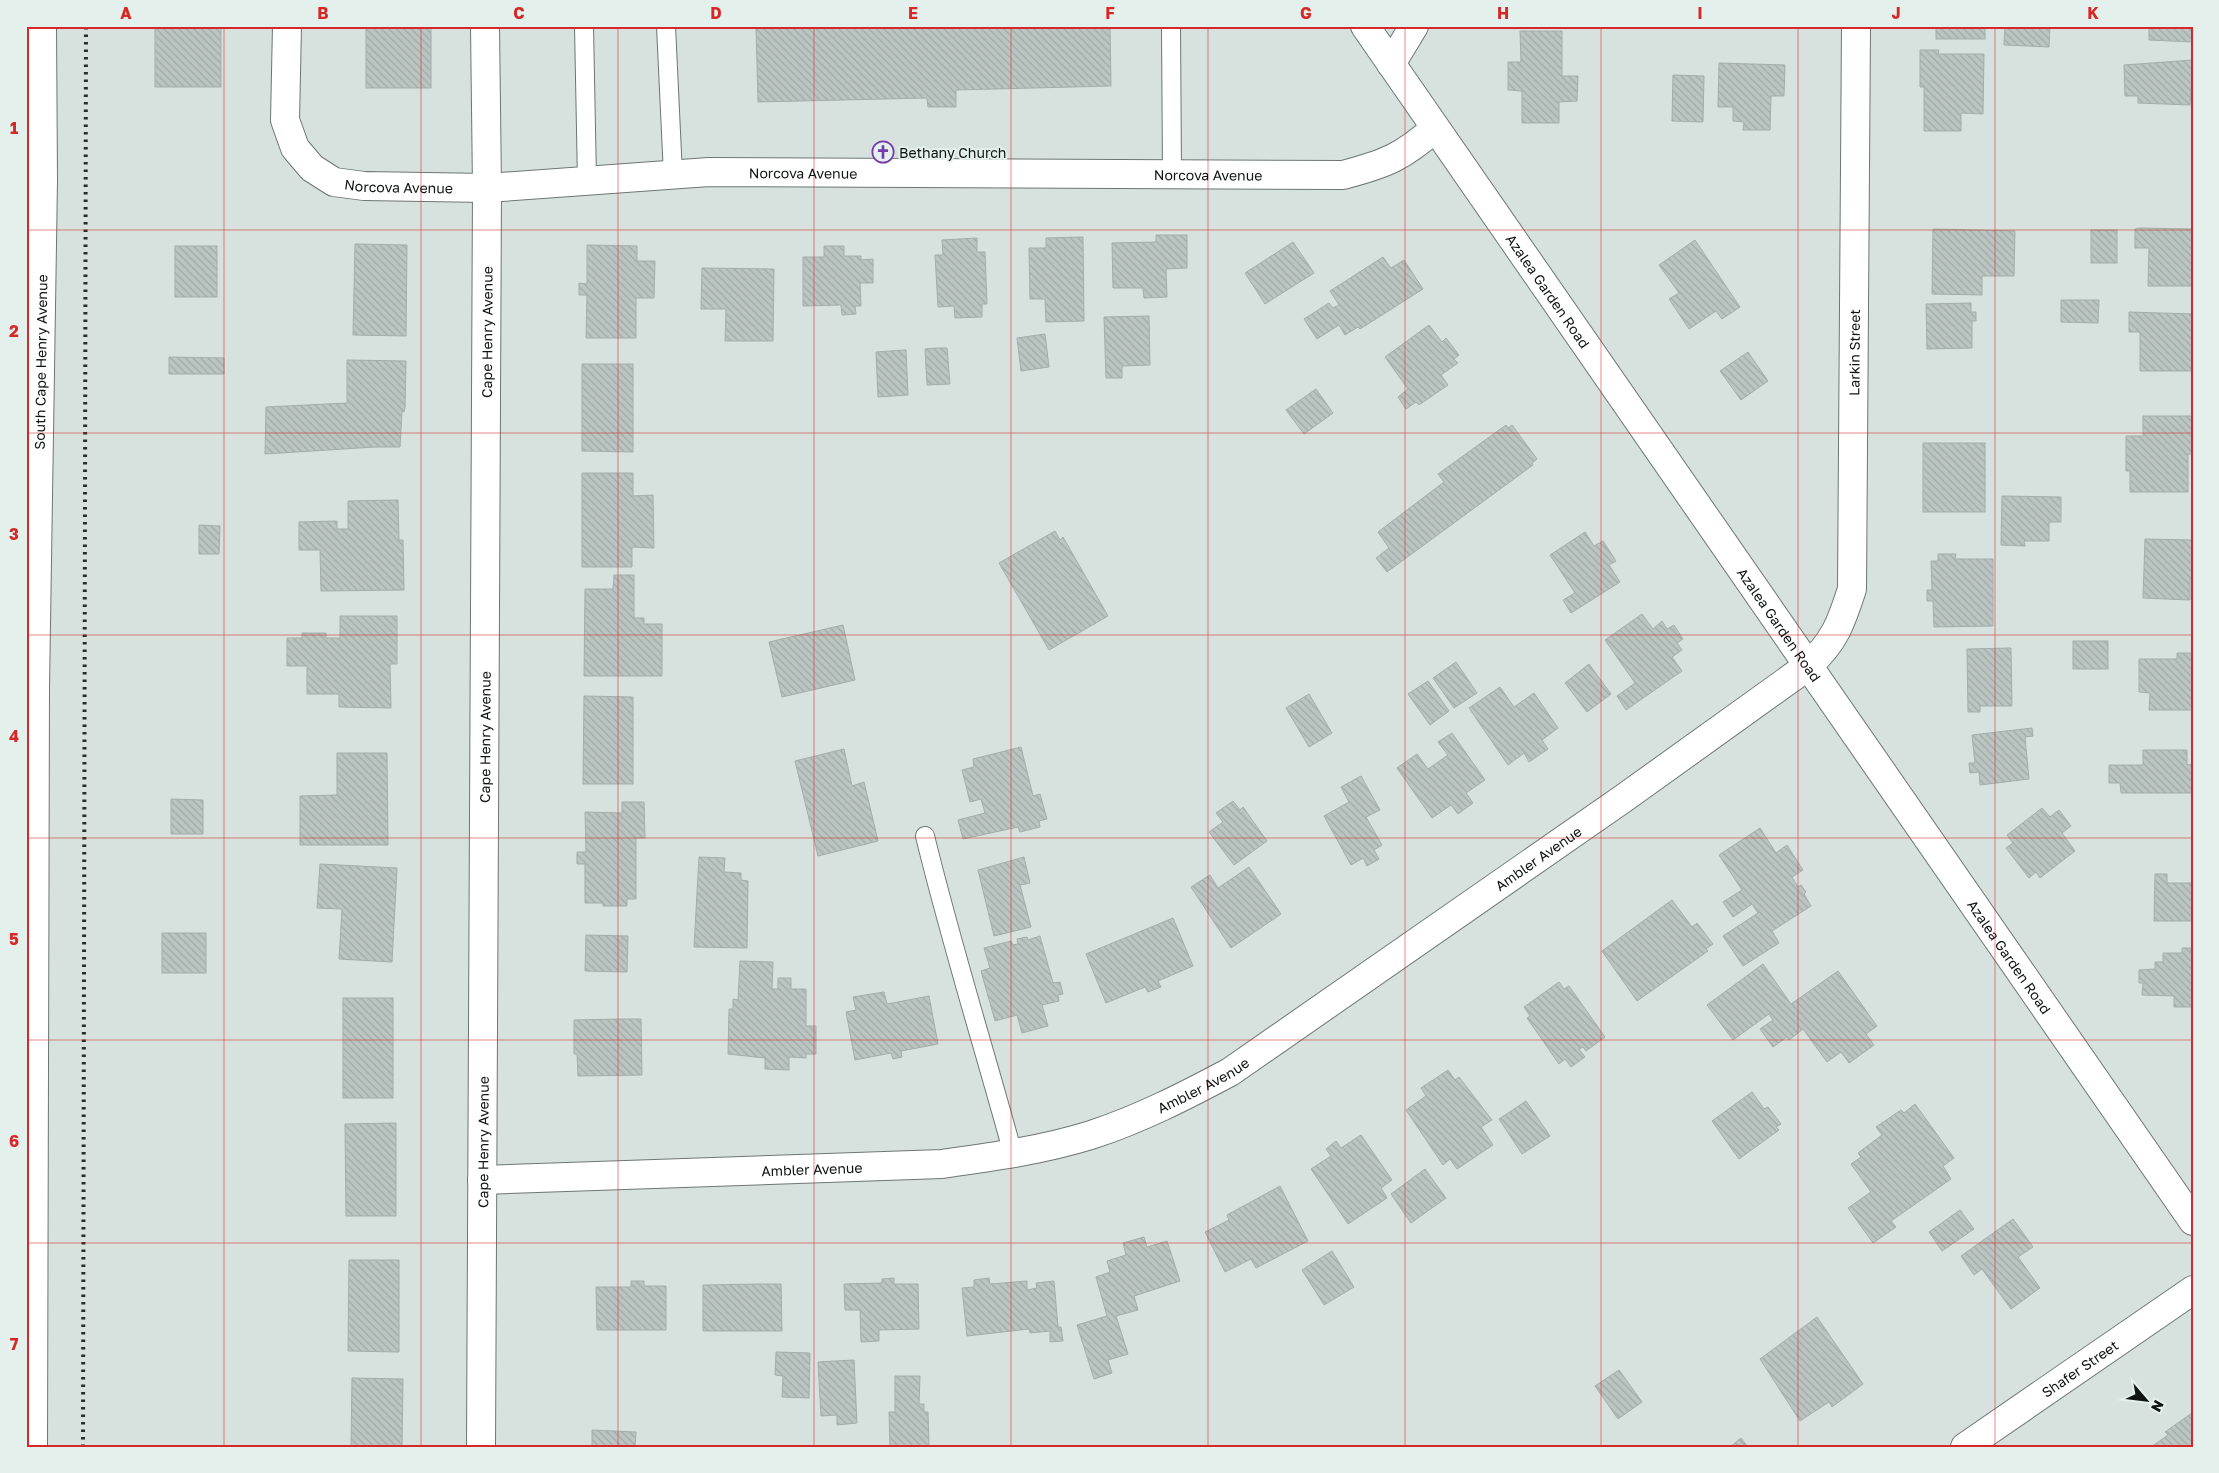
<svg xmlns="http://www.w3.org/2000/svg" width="2219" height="1473" font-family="'Golos Text',sans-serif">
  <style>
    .building { fill: url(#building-back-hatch); stroke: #a3aeab }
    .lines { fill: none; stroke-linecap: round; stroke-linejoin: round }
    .service-casing { stroke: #6c7774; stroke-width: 20 }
    .minor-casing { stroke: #6c7774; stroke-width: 30 }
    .secondary-casing { stroke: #6c7774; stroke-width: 30 }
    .service { stroke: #fff; stroke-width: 18 }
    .minor { stroke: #fff; stroke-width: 28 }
    .secondary { stroke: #fff; stroke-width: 28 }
    .rail { stroke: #282c2b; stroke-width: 4; stroke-dasharray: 2.5 5; stroke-linecap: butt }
    .grid { fill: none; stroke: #d62828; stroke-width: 1; stroke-opacity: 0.55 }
    .labels { text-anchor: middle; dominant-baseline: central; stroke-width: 4; stroke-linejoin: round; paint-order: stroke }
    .poi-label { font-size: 14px; fill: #0f1312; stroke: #e4f0ec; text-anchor: start }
    .street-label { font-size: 14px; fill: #0f1312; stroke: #e4f0ec }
    .neatline { fill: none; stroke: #d62828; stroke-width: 2 }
    .grid-label { font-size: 16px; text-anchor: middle; font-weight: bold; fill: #d62828 }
  </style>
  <defs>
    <pattern id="building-back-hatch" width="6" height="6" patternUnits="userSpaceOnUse" patternTransform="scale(1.25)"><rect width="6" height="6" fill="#bbc6c3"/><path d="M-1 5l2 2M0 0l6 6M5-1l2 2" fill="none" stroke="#a0a9a6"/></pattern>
  </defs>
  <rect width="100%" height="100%" fill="#d7e2df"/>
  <!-- building -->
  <g class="building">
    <rect x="155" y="26" width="66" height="61"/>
    <rect x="366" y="26" width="65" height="62"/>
    <path d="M756,26H1110L1111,86L956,90V107H928L927,98L758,102Z"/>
    <rect x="1936" y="26" width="49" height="13"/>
    <path d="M2005,26H2050L2049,47L2004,45Z"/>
    <path d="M2149,26H2193V42L2149,40Z"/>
    <path d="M1520,31H1562V76H1578L1577,101L1559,102V123H1522V91L1508,90V62H1521Z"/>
    <path d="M1920,50H1939L1938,54H1984L1983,114L1961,113V131H1924V87H1920Z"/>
    <path d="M2193,60L2190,105L2138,103V96H2125L2124,65Z"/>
    <path d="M1719,63L1785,65L1784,96H1771L1770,130H1743L1744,122L1733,121V107H1718Z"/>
    <path d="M1673,75L1704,76L1703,122L1672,121Z"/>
    <path d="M2140,228L2193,229V286H2148L2149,248H2135V229Z"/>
    <path d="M1933,229L2015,231L2014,276H1982V295L1932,294Z"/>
    <rect x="2091" y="230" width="26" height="33"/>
    <path d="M1156,235H1187V268L1166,269L1167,297L1144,298L1143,288H1113L1112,243L1156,242Z"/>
    <path d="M1083,237L1084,321L1046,322L1045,299H1030L1029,248H1046V238Z"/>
    <path d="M977,238V252H985L987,304H982V317L955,318L954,306L938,307L935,255H943L942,240Z"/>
    <path d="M1695,240L1740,307L1722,319L1716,311L1689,329L1669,299L1679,293L1659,265Z"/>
    <path d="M1293,242L1314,273L1265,304L1245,273Z"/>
    <path d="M355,244L407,245L406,336L353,335Z"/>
    <path d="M587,245L637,246V261H655L654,298H636V338H586L587,295H579V283L587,284Z"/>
    <rect x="175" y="246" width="42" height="51"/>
    <path d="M824,246H844V256H861V260L873,259V283H860L861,306H855L856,314L842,315L841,305L803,306V257H824Z"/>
    <path d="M1383,257L1391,268L1404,260L1423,289L1360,329L1358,327L1345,335L1339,325L1317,339L1304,319L1329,303L1333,308L1339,305L1330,291Z"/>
    <path d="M702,268L774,269L773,341H725L726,309H701Z"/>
    <path d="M2061,300H2099L2098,323L2061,322Z"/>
    <path d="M1971,303V312H1976V321H1972V348L1927,349L1926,304Z"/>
    <path d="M2129,312L2193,314V371H2140V332H2129Z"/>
    <path d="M1149,316L1150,365L1122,366V378H1106L1104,317Z"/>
    <path d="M1429,325L1442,342L1446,338L1459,355L1454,359L1458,363L1441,375L1448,385L1419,405L1416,402L1406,409L1398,397L1408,389L1385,357Z"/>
    <path d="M1045,334L1049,367L1021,371L1017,338Z"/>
    <path d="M937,348H947L950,384L927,385L925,349Z"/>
    <path d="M904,350H906L908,395L878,397L876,352Z"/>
    <path d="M1748,352L1768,381L1741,400L1720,371Z"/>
    <path d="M169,357L224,358V374H169Z"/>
    <path d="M347,360L406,361L405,407L404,412L402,411L400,447H375L265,454L266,407L347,403Z"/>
    <path d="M582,364H633V452L582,451Z"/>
    <path d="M1316,389L1333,413L1304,434L1286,410Z"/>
    <path d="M2143,416H2193V454H2188V492H2130V471H2126V436H2143Z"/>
    <path d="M1506,425L1508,428L1512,425L1537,459L1532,463L1533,465L1387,572L1376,558L1389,548L1378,532L1444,482L1438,474Z"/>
    <rect x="1923" y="443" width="62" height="69"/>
    <path d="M582,473H633V496L653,495L654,548L632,547V567H582Z"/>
    <path d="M2002,496L2061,497V522H2049V541H2024L2025,546L2001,545Z"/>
    <path d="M398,500L399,540H403L404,590L321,591L320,550H299V522L337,521V529H348V501Z"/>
    <path d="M199,525L220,526L219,554H199Z"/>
    <path d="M1055,531L1060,540L1063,537L1108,616L1049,650L999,563Z"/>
    <path d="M1585,532L1594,546L1603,541L1616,561L1609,565L1620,582L1571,613L1563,600L1575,593L1550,555Z"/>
    <path d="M2145,539L2193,540V579H2190V600L2143,598Z"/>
    <path d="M1938,554H1956L1955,559H1993V626L1934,627L1933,601H1927V590H1932L1931,561H1938Z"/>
    <path d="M614,575H634V618H644V624H662V676H584L585,589H613Z"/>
    <path d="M1642,614L1653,629L1662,621L1667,629L1674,625L1683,639L1677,643L1682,650L1672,657L1682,671L1626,710L1617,696L1635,683L1605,640Z"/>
    <path d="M340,616H397V664H390L391,708L339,707V694H307V666H287V638H302V633H326V638H340Z"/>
    <path d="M843,625L855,680L782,697L769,642Z"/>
    <rect x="2073" y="641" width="35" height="28"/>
    <path d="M2011,648L2012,706H1980V712H1968L1967,649Z"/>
    <path d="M2177,653H2193V710H2149L2150,693L2139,692V659H2177Z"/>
    <path d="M1456,662L1477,693L1454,708L1433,678Z"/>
    <path d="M1589,664L1611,694L1587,712L1565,683Z"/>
    <path d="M1428,681L1449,711L1430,725L1408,694Z"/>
    <path d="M1500,687L1514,707L1534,693L1558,728L1542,740L1548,749L1529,762L1524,753L1508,765L1469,708Z"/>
    <path d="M1309,694L1332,733L1309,747L1286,708Z"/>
    <path d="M584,696L633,697V784H583Z"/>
    <path d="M2032,728L2033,736L2025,737L2029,779L1980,785L1979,772L1970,773L1969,763H1975L1972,735Z"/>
    <path d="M1452,733L1485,780L1466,793L1473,803L1458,814L1451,805L1432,818L1397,768L1417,754L1428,769L1448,755L1438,742Z"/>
    <path d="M1021,747L1033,796L1040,794L1047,819L1039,821L1040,827L1020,832L1018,827L963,839L958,820L985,813L981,799L970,802L962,770L974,767L973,759Z"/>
    <path d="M844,749L852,786L864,782L878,841L818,856L795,761Z"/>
    <path d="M2143,750H2187V765L2193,764V793H2121L2120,783H2109V765H2143Z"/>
    <path d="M337,753H387L388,845H300V796L337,795Z"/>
    <path d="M1361,776L1380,810L1366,817L1382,845L1374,850L1379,859L1367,866L1363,858L1351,865L1324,816L1349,802L1341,787Z"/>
    <path d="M171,799L203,800V834H171Z"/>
    <path d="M1233,801L1240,810L1243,807L1267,841L1234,865L1209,832L1223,822L1216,813Z"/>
    <path d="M622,802H644L645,838H636V899H627V906H603V903H585V864H577V852H586L585,812L622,813Z"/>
    <path d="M2042,808L2050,817L2059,810L2071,826L2062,833L2075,851L2040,878L2036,872L2029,878L2006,848L2013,843L2007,835Z"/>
    <path d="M1760,828L1776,853L1787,845L1792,853L1803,870L1792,877L1798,887L1801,885L1806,892L1804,894L1811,906L1772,931L1779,943L1743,966L1723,936L1758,913L1752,904L1733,917L1723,902L1742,890L1719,855Z"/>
    <path d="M699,857L725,858L724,872L741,873V880L748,881L747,948L694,947Z"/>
    <path d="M1024,857L1030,883L1020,885L1031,927L994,936L978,870Z"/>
    <path d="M320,864L397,868L392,962L339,959L342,909L317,908Z"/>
    <path d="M1249,867L1281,914L1231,948L1191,887L1210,875L1218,888Z"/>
    <path d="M2155,874H2167V883H2193V921H2154Z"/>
    <path d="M1672,900L1692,927L1697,923L1713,944L1706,949L1708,951L1637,1001L1602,951Z"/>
    <path d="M1173,918L1193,966L1158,981L1161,987L1148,992L1145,987L1106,1003L1086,954Z"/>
    <rect x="162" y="933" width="44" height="40"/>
    <path d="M586,935L628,936L627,972L585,971Z"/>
    <path d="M1040,936L1053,983L1060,982L1063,994L1058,995L1059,1001L1042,1005L1048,1026L1022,1033L1017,1015L995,1021L981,971L990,968L984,948L1011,941L1013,945L1018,944L1017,939L1027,937L1028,940Z"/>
    <path d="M2182,948H2191V953H2193V1007H2174V996L2142,995L2143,983H2139V970L2155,969V962H2163V953H2182Z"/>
    <path d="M740,961L773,962L772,989H778V978H791V989H806V1026H816V1054H806V1058L789,1057V1070L765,1069V1058L728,1054L729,1009H733V999L738,1000Z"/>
    <path d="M1763,964L1791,1004L1838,971L1877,1026L1866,1034L1874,1045L1849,1063L1841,1052L1827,1062L1803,1029L1789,1040L1787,1037L1773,1047L1760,1029L1773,1020L1769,1014L1733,1040L1707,1005Z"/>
    <path d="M1559,982L1564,989L1569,986L1605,1037L1586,1051L1583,1047L1579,1049L1585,1057L1571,1067L1565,1059L1559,1064L1527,1018L1530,1016L1524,1007Z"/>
    <path d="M884,992L887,1004L929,996L938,1044L901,1051L902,1057L893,1059L891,1053L855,1060L846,1012L856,1010L853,997Z"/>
    <rect x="343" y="998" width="50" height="100"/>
    <path d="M621,1019H641L642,1075L578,1076L577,1054H574V1020Z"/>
    <path d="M1448,1070L1455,1080L1459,1077L1492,1120L1481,1127L1493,1145L1457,1169L1450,1159L1443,1165L1406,1110L1426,1096L1421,1088Z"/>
    <path d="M1752,1092L1764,1109L1768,1107L1781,1124L1776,1127L1779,1130L1739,1159L1712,1121Z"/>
    <path d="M1526,1101L1550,1136L1522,1154L1499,1119Z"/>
    <path d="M1915,1104L1954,1158L1943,1166L1951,1179L1891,1221L1896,1227L1873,1243L1848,1208L1871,1192L1851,1164L1861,1157L1858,1153L1882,1135L1876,1127L1901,1110L1904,1113Z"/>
    <path d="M396,1123V1216H346L345,1124Z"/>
    <path d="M1361,1135L1392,1180L1381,1188L1387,1198L1348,1224L1311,1169L1331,1156L1326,1149L1336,1141L1341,1148Z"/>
    <path d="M1425,1169L1446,1198L1411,1223L1391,1194Z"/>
    <path d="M1280,1186L1308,1241L1256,1268L1251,1259L1225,1272L1205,1232L1229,1220L1227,1215Z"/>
    <path d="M1960,1210L1974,1229L1942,1251L1929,1232Z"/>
    <path d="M2013,1219L2033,1247L2018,1257L2040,1288L2011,1309L1982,1269L1974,1275L1961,1256Z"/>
    <path d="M1144,1237L1147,1247L1167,1241L1180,1281L1134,1296L1138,1310L1116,1316L1128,1354L1108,1360L1112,1373L1094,1379L1077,1325L1107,1316L1096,1277L1110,1272L1107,1261L1126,1255L1123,1243Z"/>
    <path d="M1332,1251L1354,1287L1324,1305L1302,1270Z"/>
    <path d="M349,1260H399V1352L348,1351Z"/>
    <path d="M894,1278V1284H918L919,1329L879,1330V1341L861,1342L860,1310H845L844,1284L882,1283V1279Z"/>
    <path d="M989,1278L990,1284L1027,1281V1290L1037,1288L1036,1283L1054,1281L1058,1327H1061L1063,1341L1050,1342V1331L1030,1333L1029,1329L967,1336L962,1288L974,1287V1280Z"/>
    <path d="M631,1281H644V1286H666V1330H597L596,1287H631Z"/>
    <path d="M761,1284H781L782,1331H703V1285Z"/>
    <path d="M1817,1317L1863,1384L1832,1407L1829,1402L1800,1421L1760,1359Z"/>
    <path d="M776,1352L810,1353L809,1398L782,1397L783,1376L775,1375Z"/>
    <path d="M854,1360L857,1423L837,1425V1415L821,1416L818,1362Z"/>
    <path d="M1619,1370L1642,1402L1618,1419L1595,1386Z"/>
    <path d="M895,1376H920L919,1404H924V1412H928L929,1447H890L889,1412H895Z"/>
    <path d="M352,1378L403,1379L402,1447H351Z"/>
    <path d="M2192,1413L2193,1447H2151L2168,1435L2165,1432Z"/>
    <path d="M592,1430L636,1432L635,1447H592Z"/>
    <path d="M1741,1438L1748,1447H1730Z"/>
  </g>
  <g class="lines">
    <!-- service casing -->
    <g class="service-casing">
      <g id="service">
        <path d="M584,26L587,181"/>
        <path d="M666,26L673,175"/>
        <path d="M1171,26L1172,174"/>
        <path d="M925,836C951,943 984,1048 1013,1154"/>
      </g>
    </g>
    <!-- minor casing -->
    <g class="minor-casing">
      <g id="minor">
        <path id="s1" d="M287,26L285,120L295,148L312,168L334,182L364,186L487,188L709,172L1343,175C1385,164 1403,157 1435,128"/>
        <path d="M1391,64L1414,26"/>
        <path id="s2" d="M482,1180L942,1164C992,1157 1043,1150 1091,1135C1140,1119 1185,1096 1230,1072L1624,798L1808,666C1835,641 1841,623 1852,589L1856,26"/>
        <path id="s3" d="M33,1447L35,687L43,180L42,26"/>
        <path id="s4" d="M481,1447L487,188L485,26"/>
        <path id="s5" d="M1965,1447L2193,1290"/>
      </g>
    </g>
    <!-- secondary casing -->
    <g class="secondary-casing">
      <g id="secondary">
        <path id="s6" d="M1365,26L2193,1221"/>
      </g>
    </g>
    <!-- service -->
    <use href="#service" class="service"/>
    <!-- minor -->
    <use href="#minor" class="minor"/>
    <!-- secondary -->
    <use href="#secondary" class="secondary"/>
    <!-- rail -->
    <path class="rail" d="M83,1447L86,26"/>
  </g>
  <!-- grid -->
  <path class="grid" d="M224,26V1447M421,26V1447M618,26V1447M814,26V1447M1011,26V1447M1208,26V1447M1405,26V1447M1601,26V1447M1798,26V1447M1995,26V1447M26,230H2193M26,433H2193M26,635H2193M26,838H2193M26,1040H2193M26,1243H2193"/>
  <!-- icons -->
  <defs>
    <g id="church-ring" transform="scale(1.125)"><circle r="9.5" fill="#e4f0ec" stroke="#7539af" stroke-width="1.5"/><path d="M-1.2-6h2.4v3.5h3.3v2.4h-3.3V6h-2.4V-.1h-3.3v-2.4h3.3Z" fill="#7539af"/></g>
  </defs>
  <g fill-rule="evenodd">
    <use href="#church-ring" x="883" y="152"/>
  </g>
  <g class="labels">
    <!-- poi labels -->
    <g class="poi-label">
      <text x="899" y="152">Bethany Church</text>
    </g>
    <!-- street labels -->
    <g class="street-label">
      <text stroke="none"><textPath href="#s1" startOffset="646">Norcova Avenue</textPath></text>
      <text stroke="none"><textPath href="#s1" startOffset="1051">Norcova Avenue</textPath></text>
      <text stroke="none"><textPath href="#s1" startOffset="241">Norcova Avenue</textPath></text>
      <text stroke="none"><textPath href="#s6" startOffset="322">Azalea Garden Road</textPath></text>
      <text stroke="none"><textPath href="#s4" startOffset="1115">Cape Henry Avenue</textPath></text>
      <text stroke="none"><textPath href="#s2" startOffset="1798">Larkin Street</textPath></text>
      <text stroke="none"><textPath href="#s3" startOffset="1085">South Cape Henry Avenue</textPath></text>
      <text stroke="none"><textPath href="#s6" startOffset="728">Azalea Garden Road</textPath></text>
      <text stroke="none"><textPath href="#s4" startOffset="710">Cape Henry Avenue</textPath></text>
      <text stroke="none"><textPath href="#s2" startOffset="1140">Ambler Avenue</textPath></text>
      <text stroke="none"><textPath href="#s6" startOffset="1132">Azalea Garden Road</textPath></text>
      <text stroke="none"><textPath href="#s2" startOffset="735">Ambler Avenue</textPath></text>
      <text stroke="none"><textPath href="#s4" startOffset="305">Cape Henry Avenue</textPath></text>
      <text stroke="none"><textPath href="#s2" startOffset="330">Ambler Avenue</textPath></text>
      <text stroke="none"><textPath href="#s5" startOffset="139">Shafer Street</textPath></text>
    </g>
  </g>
  <!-- border -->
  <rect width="2219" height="1473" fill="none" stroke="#e4f0ec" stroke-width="55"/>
  <!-- north arrow -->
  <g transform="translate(2146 1400) rotate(118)" stroke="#e4f0ec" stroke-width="4" paint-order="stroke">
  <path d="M0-4L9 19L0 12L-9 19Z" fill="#0f1312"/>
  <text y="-8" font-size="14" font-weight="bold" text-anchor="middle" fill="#0f1312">N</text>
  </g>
  <rect x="28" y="28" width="2164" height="1418" class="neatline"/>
  <g class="grid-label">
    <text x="126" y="19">A</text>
    <text x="323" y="19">B</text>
    <text x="519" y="19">C</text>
    <text x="716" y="19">D</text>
    <text x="913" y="19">E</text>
    <text x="1110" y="19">F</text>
    <text x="1306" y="19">G</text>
    <text x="1503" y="19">H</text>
    <text x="1700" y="19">I</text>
    <text x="1896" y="19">J</text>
    <text x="2093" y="19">K</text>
    <text x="14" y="134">1</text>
    <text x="14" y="337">2</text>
    <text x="14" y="540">3</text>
    <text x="14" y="742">4</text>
    <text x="14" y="945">5</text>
    <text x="14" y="1147">6</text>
    <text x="14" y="1350">7</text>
  </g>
</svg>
